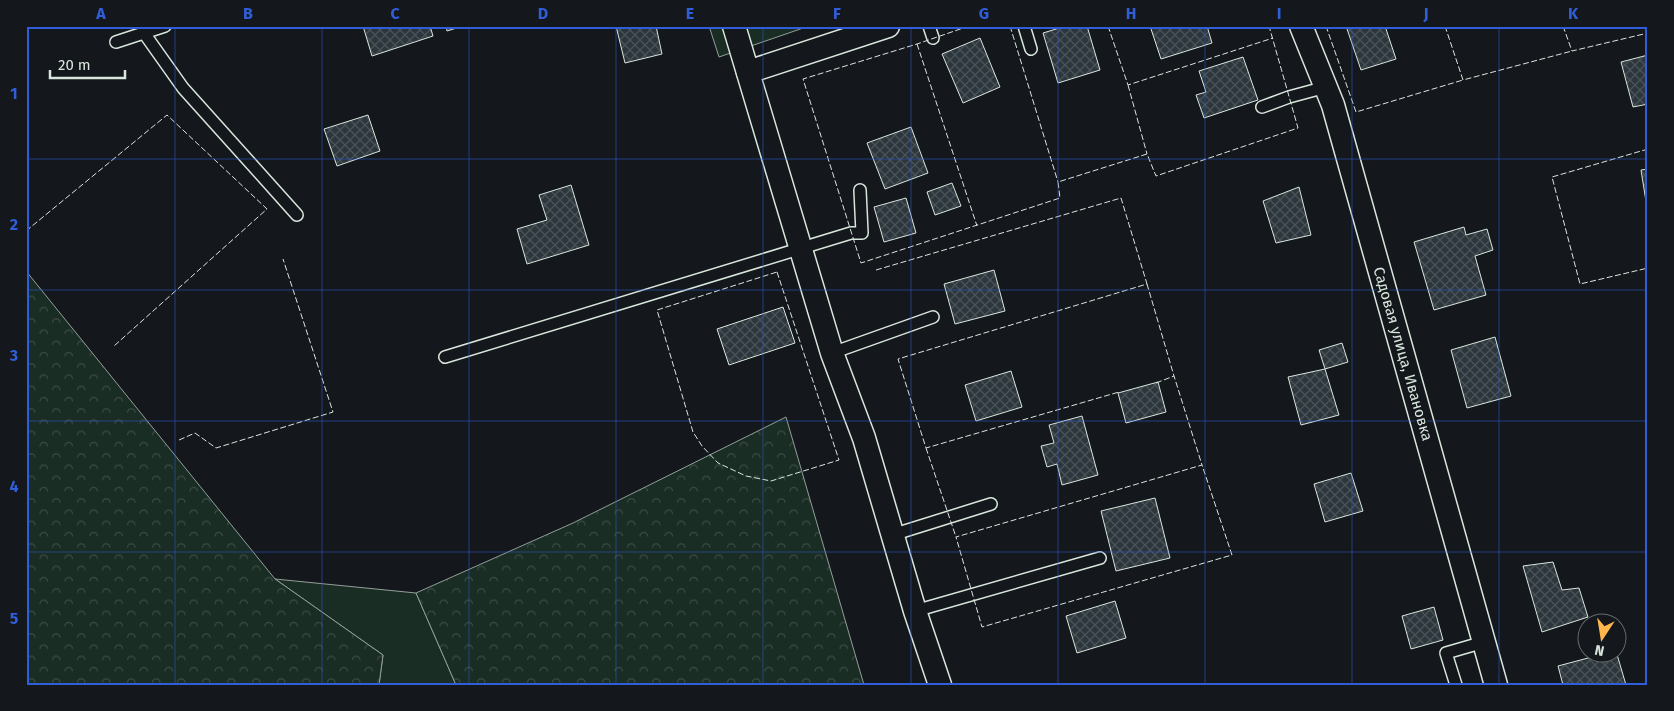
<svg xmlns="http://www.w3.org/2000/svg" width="1674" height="711" font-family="'Fira Sans',sans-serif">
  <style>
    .green { fill: #1a2d24; stroke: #939e99 }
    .forest { fill: url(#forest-crowns); stroke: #939e99 }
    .building { fill: url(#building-cross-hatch); stroke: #d8e6dc }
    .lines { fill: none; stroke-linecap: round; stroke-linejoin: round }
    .service-casing { stroke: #d8e6dc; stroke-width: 14 }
    .minor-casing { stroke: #d8e6dc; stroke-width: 25 }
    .service { stroke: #14181c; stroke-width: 11 }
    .minor { stroke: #14181c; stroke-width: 22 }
    .fence { stroke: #d8e6dc; stroke-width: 1; stroke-dasharray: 6 2.5; stroke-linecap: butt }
    .grid { fill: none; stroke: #305dd8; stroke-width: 1; stroke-opacity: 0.55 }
    .labels { text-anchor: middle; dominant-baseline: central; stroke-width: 4; stroke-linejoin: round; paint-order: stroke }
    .street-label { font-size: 15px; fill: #d8e6dc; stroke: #14181c }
    .neatline { fill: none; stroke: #305dd8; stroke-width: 2 }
    .grid-label { font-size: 16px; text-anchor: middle; font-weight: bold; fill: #305dd8 }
  </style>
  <defs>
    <pattern id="forest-crowns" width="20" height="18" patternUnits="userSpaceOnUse" patternTransform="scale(1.25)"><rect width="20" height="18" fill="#1a2d24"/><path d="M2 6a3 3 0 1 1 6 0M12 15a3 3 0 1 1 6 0" fill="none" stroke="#3b4b43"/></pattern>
    <pattern id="building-cross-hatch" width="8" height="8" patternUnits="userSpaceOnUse" patternTransform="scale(1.25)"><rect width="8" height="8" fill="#2c363c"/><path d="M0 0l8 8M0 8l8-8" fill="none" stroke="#4a5358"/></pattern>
  </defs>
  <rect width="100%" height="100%" fill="#14181c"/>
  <!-- green -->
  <g class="green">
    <path d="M709,26H809L719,57Z"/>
    <path d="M275,579L416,593L456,685H379L383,655Z"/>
  </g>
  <!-- forest -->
  <g class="forest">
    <path d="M26,271L275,579L383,655L379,685H26Z"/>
    <path d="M786,417L864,685H456L416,593L573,523Z"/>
  </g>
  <!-- building -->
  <g class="building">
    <path d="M363,26H430L433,36L372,56Z"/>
    <path d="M446,26H463L447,31Z"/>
    <path d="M616,26H656L662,54L625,63Z"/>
    <path d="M1066,26H1087L1100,70L1058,83L1043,33Z"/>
    <path d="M1150,26H1207L1212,43L1161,59Z"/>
    <path d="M1346,26H1385L1396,59L1361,70Z"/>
    <path d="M980,38L1000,87L963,103L942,54Z"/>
    <path d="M1648,55V104L1633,107L1621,62Z"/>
    <path d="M1243,57L1258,100L1204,118L1196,95L1206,92L1199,71Z"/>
    <path d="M368,115L380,151L337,166L324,129Z"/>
    <path d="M911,127L928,173L885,189L867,143Z"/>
    <path d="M1648,169V214L1641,170Z"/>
    <path d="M952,183L961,206L935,215L927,192Z"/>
    <path d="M571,185L589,245L527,264L517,229L547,220L539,195Z"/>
    <path d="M1299,187L1311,235L1276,243L1263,201Z"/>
    <path d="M906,198L916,233L884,242L874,207Z"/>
    <path d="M1464,227L1466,235L1487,229L1493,250L1475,256L1486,295L1434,310L1414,242Z"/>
    <path d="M994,270L1005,311L955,324L944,284Z"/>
    <path d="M783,307L795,343L729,365L717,329Z"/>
    <path d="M1495,337L1511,396L1467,408L1451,350Z"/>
    <path d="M1342,343L1348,362L1325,369L1319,350Z"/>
    <path d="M1325,369L1339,415L1301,425L1288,377Z"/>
    <path d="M1011,371L1022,407L976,421L965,385Z"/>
    <path d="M1158,382L1166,412L1126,423L1118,393Z"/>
    <path d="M1082,416L1098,475L1062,485L1057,464L1047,467L1041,446L1054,443L1049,425Z"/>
    <path d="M1351,473L1363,511L1325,522L1314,484Z"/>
    <path d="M1155,498L1170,558L1116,571L1101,511Z"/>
    <path d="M1553,562L1562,590L1579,588L1588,617L1542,632L1523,566Z"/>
    <path d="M1115,601L1126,638L1077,653L1066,616Z"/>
    <path d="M1434,607L1443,640L1411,649L1402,616Z"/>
    <path d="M1616,651L1626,685H1563L1558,666L1603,654H1616Z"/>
  </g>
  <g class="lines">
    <!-- service casing -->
    <g class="service-casing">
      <g id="service">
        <path d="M929,26L933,38"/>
        <path d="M1024,26L1031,49"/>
        <path d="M144,33L183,88L297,215"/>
        <path d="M116,42L165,26"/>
        <path d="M1262,107L1289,97L1326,87"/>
        <path d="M832,353L933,317"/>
        <path d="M445,357L851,233H862L860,190"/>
        <path d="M892,535L991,504"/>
        <path d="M915,611L1100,558"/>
        <path d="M1456,685L1446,653L1484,642"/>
      </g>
    </g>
    <!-- minor casing -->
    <g class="minor-casing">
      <g id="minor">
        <path d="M734,26L832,353L864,438L915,611L940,685"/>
        <path d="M1301,26L1333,105L1496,685"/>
        <path d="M748,72L888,26"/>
      </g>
    </g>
    <!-- service -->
    <use href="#service" class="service"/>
    <!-- minor -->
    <use href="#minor" class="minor"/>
    <!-- fence -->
    <g class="fence">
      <path d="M969,26L917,44L803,79L861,263L1060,198L1058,182L1147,154L1156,176L1298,128L1269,26"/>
      <path d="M1010,26L1058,182"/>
      <path d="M1108,26L1128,85L1273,38"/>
      <path d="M1326,26L1356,112L1463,80"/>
      <path d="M1445,26L1463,80L1572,51"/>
      <path d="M1563,26L1572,51L1648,33"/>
      <path d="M917,44L977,226"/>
      <path d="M1128,85L1147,154"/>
      <path d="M1648,149L1552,177L1580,284L1648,268"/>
      <path d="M26,231L167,115L267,209L114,346"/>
      <path d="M876,270L1121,198L1147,284L898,359L926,448L1119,392"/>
      <path d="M777,272L839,460L771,481L746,476L718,463L702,446L693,432L657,310Z"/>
      <path d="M1147,284L1174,376"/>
      <path d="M1156,383L1174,376L1202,465L956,537L982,627L1232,555L1202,465"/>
      <path d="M179,440L195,433L216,448L333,412L283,259"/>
      <path d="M926,448L956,537"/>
    </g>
  </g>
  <!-- grid -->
  <path class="grid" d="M175,26V685M322,26V685M469,26V685M616,26V685M763,26V685M911,26V685M1058,26V685M1205,26V685M1352,26V685M1499,26V685M26,159H1648M26,290H1648M26,421H1648M26,552H1648"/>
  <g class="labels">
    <!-- street labels -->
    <g class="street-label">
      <text transform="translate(1403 354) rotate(74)">Садовая улица, Ивановка</text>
    </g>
  </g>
  <!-- border -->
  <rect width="1674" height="711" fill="none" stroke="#14181c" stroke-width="55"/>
  <!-- north arrow -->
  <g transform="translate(1602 638) rotate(192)"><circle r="24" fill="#14181c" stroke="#626a69"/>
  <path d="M0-4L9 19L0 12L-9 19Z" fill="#ffb74d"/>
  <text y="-8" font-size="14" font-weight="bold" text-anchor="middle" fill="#d8e6dc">N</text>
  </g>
  <!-- scale -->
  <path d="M50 70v8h75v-8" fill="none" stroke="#d8e6dc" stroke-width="2.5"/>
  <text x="58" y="70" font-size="15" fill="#d8e6dc" stroke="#14181c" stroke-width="4" paint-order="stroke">20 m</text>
  <rect x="28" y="28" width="1618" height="656" class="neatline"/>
  <g class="grid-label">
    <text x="101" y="19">A</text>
    <text x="248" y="19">B</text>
    <text x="395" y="19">C</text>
    <text x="543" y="19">D</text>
    <text x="690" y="19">E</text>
    <text x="837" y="19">F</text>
    <text x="984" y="19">G</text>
    <text x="1131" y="19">H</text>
    <text x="1279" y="19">I</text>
    <text x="1426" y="19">J</text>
    <text x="1573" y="19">K</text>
    <text x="14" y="99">1</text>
    <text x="14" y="230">2</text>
    <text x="14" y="361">3</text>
    <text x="14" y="492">4</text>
    <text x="14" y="624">5</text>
  </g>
</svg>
